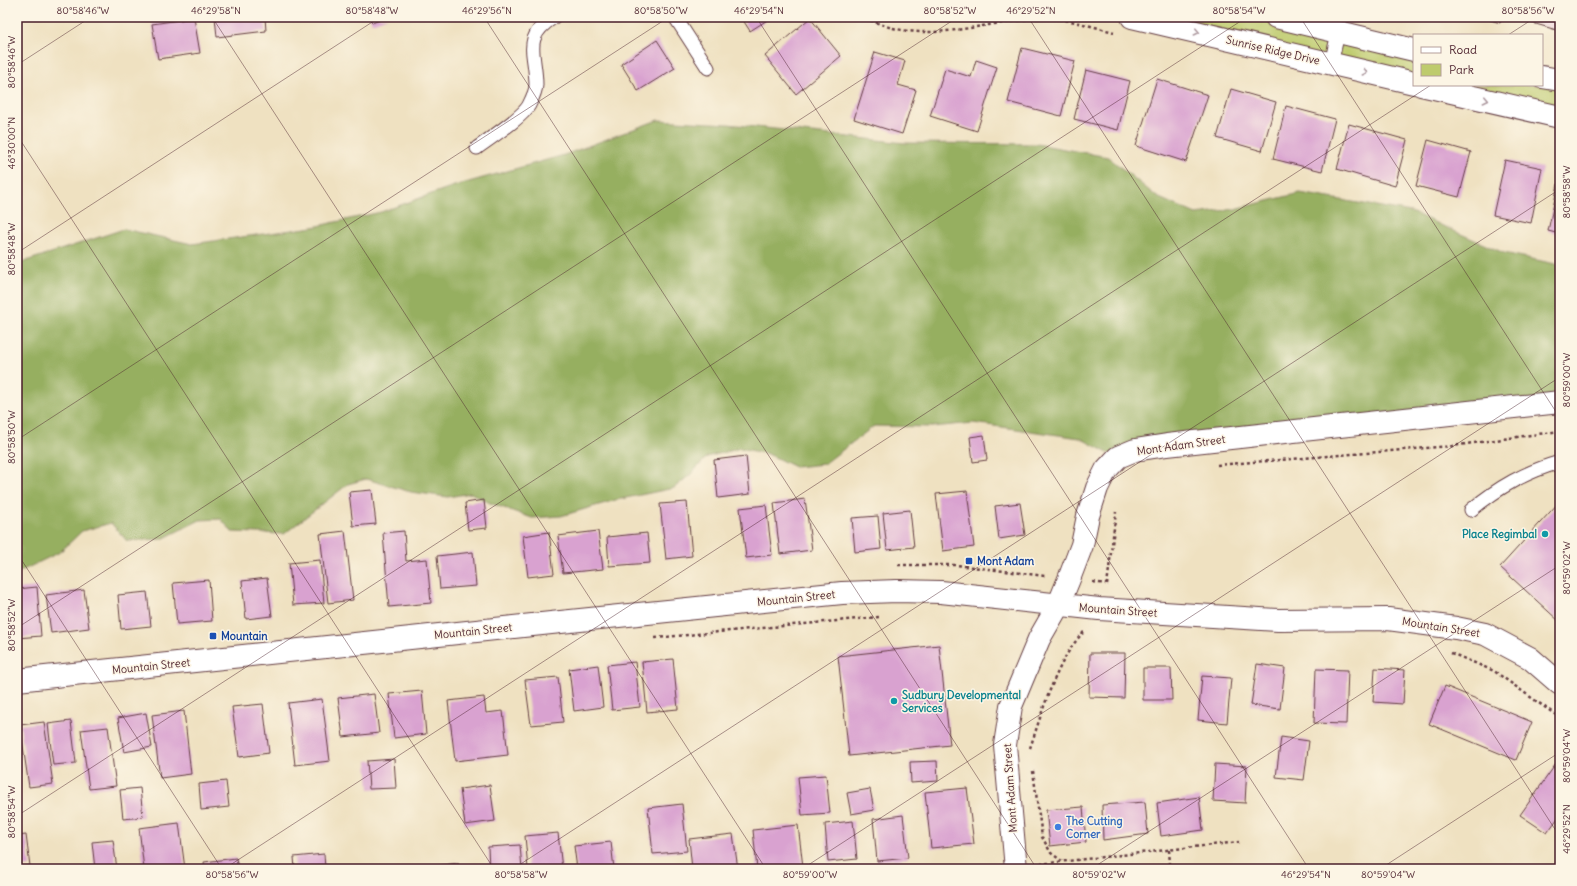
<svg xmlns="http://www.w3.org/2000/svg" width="1577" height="886" font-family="Delius,sans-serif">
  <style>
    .green { fill: #becb6d; stroke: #84754c }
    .forest { fill: #96af60; stroke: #706746 }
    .building { fill: #d9a2d0 }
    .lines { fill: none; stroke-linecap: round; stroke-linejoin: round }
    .lane-casing { stroke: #633c42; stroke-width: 15 }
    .street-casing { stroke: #633c42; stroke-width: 24 }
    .path { stroke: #633c42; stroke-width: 2.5; stroke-dasharray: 3 3; stroke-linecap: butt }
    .lane { stroke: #fff; stroke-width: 13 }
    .street { stroke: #fff; stroke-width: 22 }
    .oneway { stroke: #ae9aa0 }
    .ticks { fill: none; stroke: #4a1f2b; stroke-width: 1; stroke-opacity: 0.45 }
    .culture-dot { fill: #0f9aa8; stroke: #fcf5e5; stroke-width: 1.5 }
    .transit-dot { fill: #1a4fb4; stroke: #fcf5e5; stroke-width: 1.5 }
    .shop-dot { fill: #3f7fe0; stroke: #fcf5e5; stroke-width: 1.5 }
    .labels { text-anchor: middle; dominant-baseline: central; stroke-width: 3; stroke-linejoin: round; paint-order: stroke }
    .street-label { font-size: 11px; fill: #4a1f2b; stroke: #fcf5e5 }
    .culture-label { font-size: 11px; font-weight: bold; fill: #0d838f; stroke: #fcf5e5; text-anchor: end }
    .transit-label { font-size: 11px; font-weight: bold; fill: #164399; stroke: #fcf5e5; text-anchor: start }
    .shop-label { font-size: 11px; font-weight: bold; fill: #366cbe; stroke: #fcf5e5; text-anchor: start }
    .neatline { fill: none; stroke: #4a1f2b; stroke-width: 1.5 }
    .ticks-label { font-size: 10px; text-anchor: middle; fill: #4a1f2b }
  </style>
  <rect width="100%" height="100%" fill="#fcf5e5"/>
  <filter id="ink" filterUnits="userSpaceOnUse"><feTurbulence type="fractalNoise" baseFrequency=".025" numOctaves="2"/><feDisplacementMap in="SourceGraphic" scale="8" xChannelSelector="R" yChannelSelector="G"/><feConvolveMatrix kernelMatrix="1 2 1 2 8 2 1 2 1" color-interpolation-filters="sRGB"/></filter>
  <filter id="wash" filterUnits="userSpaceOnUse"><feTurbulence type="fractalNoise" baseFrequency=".012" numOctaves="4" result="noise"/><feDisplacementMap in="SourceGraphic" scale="16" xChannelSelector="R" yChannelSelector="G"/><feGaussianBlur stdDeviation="0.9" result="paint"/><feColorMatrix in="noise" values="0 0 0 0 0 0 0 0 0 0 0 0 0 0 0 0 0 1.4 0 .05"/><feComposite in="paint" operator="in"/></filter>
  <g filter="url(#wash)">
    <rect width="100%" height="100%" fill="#efe1c1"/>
    <!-- green -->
    <path class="green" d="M1124,17H1283L1414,48V85H1542V75L1560,79V119Z"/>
    <!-- forest -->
    <path class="forest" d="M658,120L728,124L905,143L1037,144L1108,157L1157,197L1196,214L1235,209L1300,193L1411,212L1504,253L1560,265V403L1119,459L1080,438L973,423L932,427L874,426L824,464L795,467L768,454L740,448L707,457L691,474L674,488L616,500L561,516L532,518L490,503L471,493L448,497L411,492L366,479L348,484L284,534L232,532L221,519L200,520L162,539L127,541L111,523L82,531L60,552L17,573V264L124,229L192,244L313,227L381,212L451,187L564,155Z"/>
    <g id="blocks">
      <!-- building -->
      <g class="building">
        <path d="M215,17H265L266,31L217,37Z"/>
        <path d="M297,17H314V18L298,21Z"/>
        <path d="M370,17H388L372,23Z"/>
        <path d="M741,17H772L750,31Z"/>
        <path d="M1481,17H1502L1500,23Z"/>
        <path d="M1523,17H1560V31L1522,20Z"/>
        <path d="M194,18L200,53L158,59L152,24Z"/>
        <path d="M810,18L841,56L796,94L765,56Z"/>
        <path d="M657,40L675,68L638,91L621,64Z"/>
        <path d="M1022,48L1075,61L1061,116L1008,102Z"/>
        <path d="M875,52L905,61L898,85L916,90L902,134L854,119Z"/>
        <path d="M976,60L997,67L977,131L930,116L945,69L971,77Z"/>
        <path d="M1086,70L1130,81L1118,130L1074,119Z"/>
        <path d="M1157,79L1208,95L1186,162L1136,146Z"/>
        <path d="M1231,89L1276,102L1262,151L1217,138Z"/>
        <path d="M1286,106L1335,119L1322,171L1273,159Z"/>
        <path d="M1349,124L1407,140L1395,186L1337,169Z"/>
        <path d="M1428,140L1471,152L1459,197L1416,186Z"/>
        <path d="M1505,160L1542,168L1531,223L1493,215Z"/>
        <path d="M1558,184H1560V234L1548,231Z"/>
        <path d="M984,435L987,460L973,462L970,437Z"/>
        <path d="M746,456L750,494L718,498L714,460Z"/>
        <path d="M372,490L376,524L353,526L349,492Z"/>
        <path d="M967,491L974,547L943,551L936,494Z"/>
        <path d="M805,499L812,550L780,554L774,503Z"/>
        <path d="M484,500L487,528L468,530L465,503Z"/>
        <path d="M1560,501V622L1500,567Z"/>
        <path d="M687,502L692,556L666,559L660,504Z"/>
        <path d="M1020,503L1025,535L999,539L995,506Z"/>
        <path d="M766,505L772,555L746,558L740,508Z"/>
        <path d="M910,510L914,547L887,550L883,513Z"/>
        <path d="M878,516L881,549L855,552L852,518Z"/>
        <path d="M345,531L353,600L328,603L320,534Z"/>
        <path d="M404,531L406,561L427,559L431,603L389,607L383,533Z"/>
        <path d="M598,531L603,569L563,573L558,536Z"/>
        <path d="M549,532L554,574L528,577L523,536Z"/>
        <path d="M647,533L650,563L609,566L607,537Z"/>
        <path d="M473,552L476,586L440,589L437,556Z"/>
        <path d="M320,560L324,603L293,605L289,563Z"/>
        <path d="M267,578L272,616L246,619L242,581Z"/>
        <path d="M209,580L212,621L177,624L173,583Z"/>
        <path d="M37,587L41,636L17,638V589Z"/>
        <path d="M84,590L89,628L51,633L46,595Z"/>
        <path d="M147,592L151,626L121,629L118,595Z"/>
        <path d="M939,645L950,745L849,756L838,656Z"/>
        <path d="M1090,653H1125L1124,698L1089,697Z"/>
        <path d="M673,659L678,709L647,712L642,662Z"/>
        <path d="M635,662L640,707L612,710L607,665Z"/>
        <path d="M1257,664L1285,668L1280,709L1251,705Z"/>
        <path d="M598,665L603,707L574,711L569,669Z"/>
        <path d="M1143,668H1171L1172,700H1143Z"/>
        <path d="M1375,668L1405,670L1403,704L1373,702Z"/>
        <path d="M1316,669L1348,670L1346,724L1314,723Z"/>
        <path d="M1202,676L1231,678L1227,723L1198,720Z"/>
        <path d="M558,677L563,722L531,725L525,680Z"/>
        <path d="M1445,686L1532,722L1516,760L1429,724Z"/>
        <path d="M422,691L426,734L394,738L389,694Z"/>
        <path d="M374,694L379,733L343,737L338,698Z"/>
        <path d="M484,697L486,713L503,711L508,755L455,761L448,701Z"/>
        <path d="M322,699L330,761L295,765L288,703Z"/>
        <path d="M263,704L269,753L239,757L232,707Z"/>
        <path d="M184,711L191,774L160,778L152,715Z"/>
        <path d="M146,713L152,747L124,752L118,718Z"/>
        <path d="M71,721L76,763L53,765L48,724Z"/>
        <path d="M44,722L53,784L29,787L20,725Z"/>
        <path d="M108,727L116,786L89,789L81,730Z"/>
        <path d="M1281,737L1309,741L1304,780L1276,777Z"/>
        <path d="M18,749L21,773L17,774V750Z"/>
        <path d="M394,759L396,788L369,789L367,761Z"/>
        <path d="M937,761L938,781L911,783L910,762Z"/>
        <path d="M1558,761L1560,763V815L1547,833L1520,815Z"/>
        <path d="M1215,764L1247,766L1245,803L1213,801Z"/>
        <path d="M826,775L830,813L802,815L798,777Z"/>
        <path d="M226,781L229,807L201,810L199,784Z"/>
        <path d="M490,785L495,821L465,825L460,789Z"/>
        <path d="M140,788L143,817L123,819L120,790Z"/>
        <path d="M967,788L974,844L931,848L925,792Z"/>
        <path d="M870,789L874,810L851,814L847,793Z"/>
        <path d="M1199,797L1203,830L1161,836L1157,803Z"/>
        <path d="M1145,802L1148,834L1103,840L1102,805Z"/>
        <path d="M682,804L687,851L653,854L648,808Z"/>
        <path d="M1083,807L1086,842L1050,846L1046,810Z"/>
        <path d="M903,815L908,858L877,861L873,819Z"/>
        <path d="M853,821L857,859L828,862L825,824Z"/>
        <path d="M179,823L185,869H144L139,828Z"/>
        <path d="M798,825L803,867L757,869L753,830Z"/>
        <path d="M558,833L562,869H528L525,836Z"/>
        <path d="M733,834L738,869H692L689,839Z"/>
        <path d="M26,835L30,866L17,867V836Z"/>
        <path d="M113,840L117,869H95L92,842Z"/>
        <path d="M611,842L614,869H577L574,846Z"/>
        <path d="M520,845L522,869H489L488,847Z"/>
        <path d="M324,854L325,869H295L294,857Z"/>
        <path d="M236,858L238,869H205L204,862Z"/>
        <path d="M458,863L459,869H428V867Z"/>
      </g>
    </g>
  </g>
  <g filter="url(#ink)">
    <use href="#blocks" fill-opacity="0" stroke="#633c42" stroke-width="1"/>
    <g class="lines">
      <!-- lane casing -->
      <g class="lane-casing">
        <g id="lane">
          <path d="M675,17L708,68"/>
          <path d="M1331,64L1338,33"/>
          <path d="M477,148C489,139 523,117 529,105C532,99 536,91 536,85C536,53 521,38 554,17"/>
          <path d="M1471,510C1499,487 1525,472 1560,462"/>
        </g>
      </g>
      <!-- street casing -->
      <g class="street-casing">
        <g id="street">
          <path d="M1132,17L1414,83"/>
          <path d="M1276,17L1414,50"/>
          <path d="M1542,77L1560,80"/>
          <path d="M1421,85L1560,117"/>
          <path d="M17,680L551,623L842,593L897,591L941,592L1099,609L1278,620L1388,619L1456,628L1485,634L1530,658L1560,684"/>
          <path d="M1016,869L1005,745L1011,706L1039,639L1058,606L1069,579L1082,545L1088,516L1097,488L1106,470L1118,457L1135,450L1167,445L1560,402"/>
        </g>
      </g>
      <!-- path -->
      <g class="path">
        <path d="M865,17C913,43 957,29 1008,22C1021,20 1035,17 1048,18C1070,19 1093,27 1114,32"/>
        <path d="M1217,465L1452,446L1560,431"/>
        <path d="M898,565H956L1045,576"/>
        <path d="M1093,582L1106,584"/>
        <path d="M1107,585L1116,512"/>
        <path d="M655,638L879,617"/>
        <path d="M1451,653L1494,671L1560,718"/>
        <path d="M1030,748C1042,713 1057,658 1084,632"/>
        <path d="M1033,771L1042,837L1051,853L1062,861"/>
        <path d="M1169,850L1170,864L1178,869"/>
        <path d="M1040,864L1239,842"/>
        <path d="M985,869L993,868"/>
      </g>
      <!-- lane -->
      <use href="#lane" class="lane"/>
      <!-- street -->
      <use href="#street" class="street"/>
    </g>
    <!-- one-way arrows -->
    <defs><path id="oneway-chevron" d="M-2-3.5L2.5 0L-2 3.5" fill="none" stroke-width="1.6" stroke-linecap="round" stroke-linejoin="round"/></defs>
    <g class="oneway">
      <use href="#oneway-chevron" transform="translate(1197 32) rotate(13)"/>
      <use href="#oneway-chevron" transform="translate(1365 72) rotate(13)"/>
      <use href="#oneway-chevron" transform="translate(1486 100) rotate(13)"/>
    </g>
  </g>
  <!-- ticks -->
  <path class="ticks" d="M212,17L766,869M484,17L1037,869M756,17L1309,869M1028,17L1560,837M1300,17L1560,418M1508,35L1536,17M17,65L91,17M17,135L494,869M17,253L380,17M17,440L669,17M17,553L222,869M17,628L958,17M17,816L1247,17M224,869L1431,85M513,869L1560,189M802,869L1560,377M1091,869L1560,565M1380,869L1560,752"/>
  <!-- markers -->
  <g class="culture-dot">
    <circle cx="1545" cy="534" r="4"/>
    <circle cx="894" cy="701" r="4"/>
  </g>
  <g class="transit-dot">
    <rect x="965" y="557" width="8" height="8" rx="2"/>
    <rect x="209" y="632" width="8" height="8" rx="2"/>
  </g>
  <circle class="shop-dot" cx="1058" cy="827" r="4"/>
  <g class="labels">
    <!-- street labels -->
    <g class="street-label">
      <text transform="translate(1273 50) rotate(13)">Sunrise Ridge Drive</text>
      <text transform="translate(1181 445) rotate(-8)">Mont Adam Street</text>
      <text transform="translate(796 598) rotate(-6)">Mountain Street</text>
      <text transform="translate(1118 610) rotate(4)">Mountain Street</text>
      <text transform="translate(1441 627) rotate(9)">Mountain Street</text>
      <text transform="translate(473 631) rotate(-6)">Mountain Street</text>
      <text transform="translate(151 666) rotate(-6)">Mountain Street</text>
      <text transform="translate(1010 788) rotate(-94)">Mont Adam Street</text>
    </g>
    <!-- culture labels -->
    <g class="culture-label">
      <text x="1537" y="534">Place Regimbal</text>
      <text x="902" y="695" text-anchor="start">Sudbury Developmental<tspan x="902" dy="13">Services</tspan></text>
    </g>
    <!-- transit labels -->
    <g class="transit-label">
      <text x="977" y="561">Mont Adam</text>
      <text x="221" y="636">Mountain</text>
    </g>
    <!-- shop labels -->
    <g class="shop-label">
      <text x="1066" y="821">The Cutting<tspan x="1066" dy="13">Corner</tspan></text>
    </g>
  </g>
  <!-- margin -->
  <rect width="1577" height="886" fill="none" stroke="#fcf5e5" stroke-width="44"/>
  <!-- legend -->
  <rect x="1413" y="34" width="130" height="52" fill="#fcf5e5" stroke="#b59f9b"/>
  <rect x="1421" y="47" width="20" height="6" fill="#ffffff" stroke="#b59f9b"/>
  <text x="1449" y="54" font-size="12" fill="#4a1f2b">Road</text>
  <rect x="1421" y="64" width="20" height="12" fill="#becb6d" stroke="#b59f9b"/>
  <text x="1449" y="74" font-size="12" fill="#4a1f2b">Park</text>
  <rect x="22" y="22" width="1533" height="842" class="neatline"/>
  <g class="ticks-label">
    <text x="83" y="14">80°58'46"W</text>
    <text x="216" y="14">46°29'58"N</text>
    <text x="372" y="14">80°58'48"W</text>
    <text x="487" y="14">46°29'56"N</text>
    <text x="661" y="14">80°58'50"W</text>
    <text x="759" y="14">46°29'54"N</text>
    <text x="950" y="14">80°58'52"W</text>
    <text x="1031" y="14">46°29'52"N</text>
    <text x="1239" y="14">80°58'54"W</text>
    <text x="1528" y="14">80°58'56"W</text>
    <text transform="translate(11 62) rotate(-90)" y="4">80°58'46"W</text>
    <text transform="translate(11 143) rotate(-90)" y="4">46°30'00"N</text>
    <text transform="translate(1566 192) rotate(-90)" y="4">80°58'58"W</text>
    <text transform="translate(11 249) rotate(-90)" y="4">80°58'48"W</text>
    <text transform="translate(1566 380) rotate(-90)" y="4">80°59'00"W</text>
    <text transform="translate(11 437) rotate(-90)" y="4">80°58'50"W</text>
    <text transform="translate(1566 568) rotate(-90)" y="4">80°59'02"W</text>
    <text transform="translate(11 625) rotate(-90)" y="4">80°58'52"W</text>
    <text transform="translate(1566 756) rotate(-90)" y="4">80°59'04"W</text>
    <text transform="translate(11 812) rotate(-90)" y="4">80°58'54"W</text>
    <text transform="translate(1566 829) rotate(-90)" y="4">46°29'52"N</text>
    <text x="232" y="878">80°58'56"W</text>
    <text x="521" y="878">80°58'58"W</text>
    <text x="810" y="878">80°59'00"W</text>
    <text x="1099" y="878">80°59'02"W</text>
    <text x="1306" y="878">46°29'54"N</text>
    <text x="1388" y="878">80°59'04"W</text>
  </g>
</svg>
